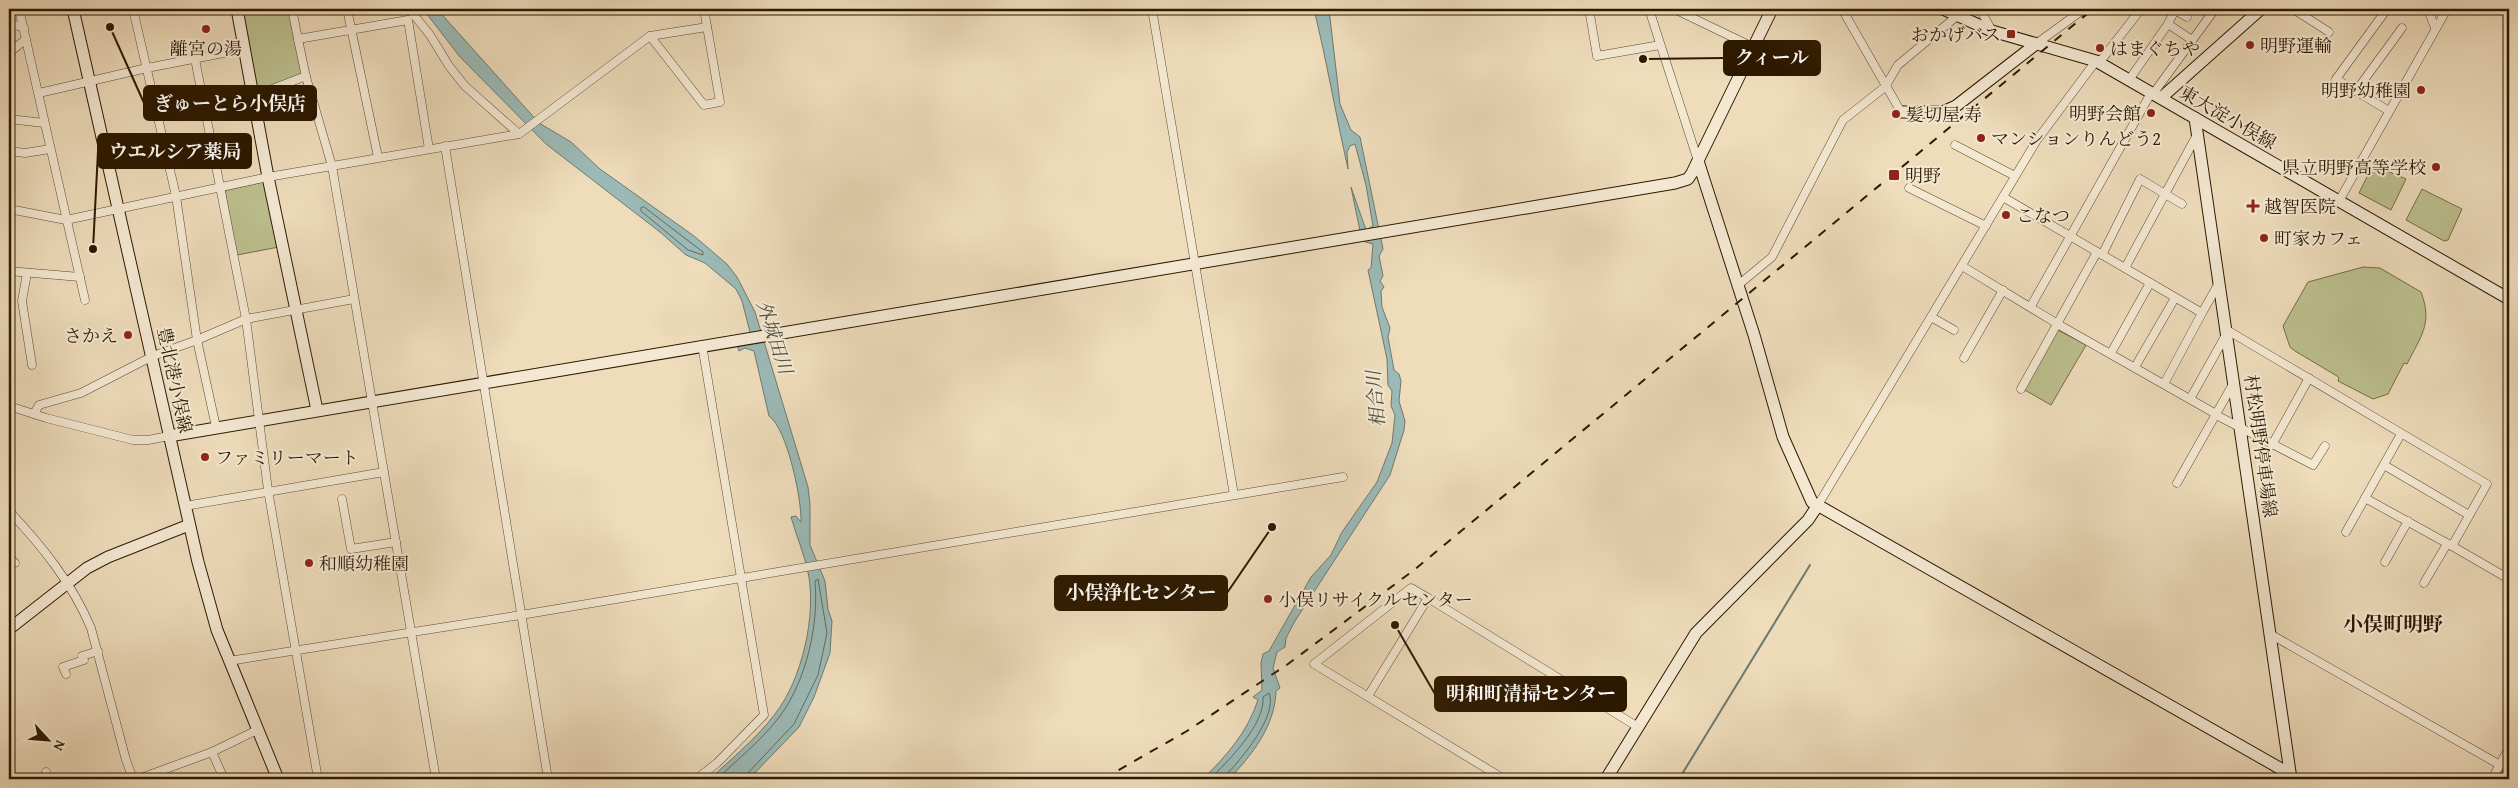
<svg xmlns="http://www.w3.org/2000/svg" width="2518" height="788" font-family="'Gentium Book Plus','Noto Serif JP',serif">
  <style>
    .green { fill: #bcbf8e; stroke: #746c47 }
    .water { fill: #9bbab7; stroke: #6f7a6e }
    .lines { fill: none; stroke-linecap: round; stroke-linejoin: round }
    .shore { stroke: #646a5c; stroke-width: 1 }
    .stream { stroke: #6f7a6e; stroke-width: 2 }
    .street-casing { stroke: #5d4a2f; stroke-width: 9 }
    .secondary-casing { stroke: #2d1900; stroke-width: 13 }
    .street { stroke: #f4e8d3; stroke-width: 8 }
    .secondary { stroke: #f4e8d3; stroke-width: 11 }
    .rail { stroke: #2d1900; stroke-width: 2; stroke-dasharray: 9 9; stroke-linecap: butt }
    .poi-dot { fill: #8f2418; stroke: #f4e8d3; stroke-width: 2 }
    .labels { text-anchor: middle; dominant-baseline: central; stroke-width: 4; stroke-linejoin: round; paint-order: stroke }
    .poi-label { font-size: 18px; fill: #2d1900; stroke: #f4e8d3; text-anchor: start }
    .street-label { font-size: 18px; fill: #2d1900; stroke: #f4e8d3 }
    .water-label { font-size: 19px; font-style: italic; fill: #545140; stroke: #f4e8d3 }
    .quarter-label { font-size: 20px; font-weight: bold; fill: #2d1900; stroke: #f4e8d3 }
    .leader { fill: none; stroke: #2d1900; stroke-width: 2 }
    .callout-dot { fill: #2d1900; stroke: #f4e8d3; stroke-width: 2 }
    .callout { fill: #2d1900; stroke: #2d1900; stroke-width: 2 }
    .callout-label { font-size: 19px; text-anchor: middle; font-weight: bold; fill: #fff }
  </style>
  <rect width="100%" height="100%" fill="#eedcbb"/>
  <filter id="stains"><feTurbulence type="fractalNoise" baseFrequency=".004" numOctaves="4"/><feColorMatrix values="0 0 0 0 .2 0 0 0 0 .09 0 0 0 0 .02 0 0 0 .5 -.17"/></filter>
  <radialGradient id="worn" r=".72"><stop offset=".6" stop-color="#630" stop-opacity="0"/><stop offset="1" stop-color="#630" stop-opacity=".3"/></radialGradient>
  <!-- green -->
  <g class="green">
    <path d="M239,9H288L302,75L256,91Z"/>
    <path d="M2373,165L2406,179L2391,210L2359,193Z"/>
    <path d="M263,182L266,183L279,247L237,255L225,192L227,190Z"/>
    <path d="M2422,189L2462,209L2448,240L2444,241L2406,220Z"/>
    <path d="M2363,267L2380,268L2421,292C2433,323 2421,336 2407,364L2404,363L2388,394L2373,399L2338,381L2339,378L2337,376L2295,351L2290,347L2283,326L2308,282Z"/>
    <path d="M2056,329L2086,345L2051,405L2023,389Z"/>
  </g>
  <!-- water -->
  <g class="water">
    <path d="M423,9H437L539,123L571,142L600,169L694,236L727,264L737,277L755,312L808,487L810,504V545L825,581L828,609L832,621L830,653L814,697L799,727L749,779H710C732,758 757,738 775,714C802,680 817,614 808,572C804,553 796,535 791,517L796,516L801,522C802,500 787,428 769,416L754,351L745,348L739,351L737,344L750,332L742,301L736,289L705,263L686,255L660,232L546,144L460,57Z"/>
    <path d="M1314,9H1329L1340,104L1351,130L1360,137L1383,249L1379,256L1383,276L1380,281L1384,287L1381,291L1382,307L1390,328L1388,337L1394,370L1399,374L1401,381L1399,401L1405,421L1404,430L1390,475L1295,621L1286,638L1285,647L1277,652L1273,668L1280,688L1276,691C1275,726 1252,755 1229,779H1203C1227,755 1247,733 1258,700L1253,697L1262,690L1261,663L1263,654L1269,651L1311,577L1331,555L1342,532L1377,482L1392,443L1395,415L1391,406L1392,391L1388,385L1387,359L1368,270L1371,268L1373,244L1362,241L1351,187L1366,230L1373,226L1366,185L1355,144L1350,146L1347,152L1348,169C1336,116 1327,62 1314,9Z"/>
  </g>
  <g class="lines">
    <!-- shore -->
    <g class="shore">
      <path d="M644,207L703,252V255L688,250L641,211V208Z"/>
      <path d="M717,779C738,759 762,740 780,716C806,681 819,625 815,581L818,579L827,633L818,675L794,724L747,774L746,779"/>
      <path d="M1210,779C1228,761 1265,725 1263,697L1269,693C1278,716 1241,759 1227,774L1226,779"/>
    </g>
    <!-- stream -->
    <g class="stream">
      <path d="M1679,779L1810,565"/>
      <path d="M2497,779L2509,757"/>
    </g>
    <!-- street casing -->
    <g class="street-casing">
      <g id="street">
        <path d="M19,9L85,300"/>
        <path d="M133,9L176,196L197,340L216,427"/>
        <path d="M292,9L298,39"/>
        <path d="M347,9L378,157"/>
        <path d="M409,9L430,35L449,66L465,86L519,134"/>
        <path d="M814,9L815,10"/>
        <path d="M1152,9L1234,495"/>
        <path d="M1589,9L1597,56L1660,45"/>
        <path d="M1649,9L1698,161"/>
        <path d="M1674,9L1753,47"/>
        <path d="M1759,9L1769,14"/>
        <path d="M1842,9L1901,112"/>
        <path d="M1980,9L1992,31"/>
        <path d="M2293,9L2329,32"/>
        <path d="M2350,9H2351"/>
        <path d="M2387,9L2336,79L2389,111"/>
        <path d="M2428,9L2435,28"/>
        <path d="M9,23L24,28"/>
        <path d="M2168,24L2175,10L2187,17"/>
        <path d="M650,36L704,105L720,102L704,9"/>
        <path d="M2036,44L2084,9"/>
        <path d="M9,53L26,39"/>
        <path d="M195,59L246,319L268,490L318,779"/>
        <path d="M2099,63L2141,9"/>
        <path d="M2129,80L2168,24L2192,40"/>
        <path d="M2356,91L2402,28"/>
        <path d="M39,93L147,68L244,49"/>
        <path d="M2153,94L2215,9"/>
        <path d="M254,96L306,76"/>
        <path d="M9,119L44,123"/>
        <path d="M1955,145L2015,176"/>
        <path d="M445,146L548,779"/>
        <path d="M429,149L408,20L298,39L306,77L332,166L436,779"/>
        <path d="M9,151L25,153L50,149"/>
        <path d="M1909,188L1986,226"/>
        <path d="M2003,197L2202,313L2219,283"/>
        <path d="M2339,201L2447,9"/>
        <path d="M9,209L66,220L268,177L519,134L650,36L707,27"/>
        <path d="M2102,255L2140,179L2182,204"/>
        <path d="M1962,266L2061,326L2216,414"/>
        <path d="M2125,268L2198,133"/>
        <path d="M9,271L80,277"/>
        <path d="M27,273L22,301L32,365"/>
        <path d="M1737,286L1772,257L1843,120L1885,87L1898,65L1957,16"/>
        <path d="M2031,306L2151,93"/>
        <path d="M1931,317L1954,330"/>
        <path d="M2227,330L2487,484L2452,546L2509,579"/>
        <path d="M2111,353L2150,283"/>
        <path d="M1964,358L2003,290"/>
        <path d="M2135,367L2175,298"/>
        <path d="M2164,384L2202,313"/>
        <path d="M2021,389L2097,252"/>
        <path d="M2190,399L2227,333"/>
        <path d="M9,406L46,418L133,440H148L169,436"/>
        <path d="M34,414L39,405L81,393L153,356L197,340L246,319L354,299"/>
        <path d="M2216,415L2313,465L2325,446"/>
        <path d="M2272,445L2309,378"/>
        <path d="M2384,465L2469,515"/>
        <path d="M2177,483L2233,384"/>
        <path d="M2365,498L2452,546"/>
        <path d="M342,499L351,549L396,542"/>
        <path d="M1818,505L2037,140L2096,61"/>
        <path d="M185,506L384,472"/>
        <path d="M9,511C42,546 72,583 91,628L126,760L133,779"/>
        <path d="M2346,532L2401,434"/>
        <path d="M9,557L15,563"/>
        <path d="M2385,562L2408,521"/>
        <path d="M2424,583L2447,544"/>
        <path d="M1428,598L1411,588L1314,664L1504,779"/>
        <path d="M2270,634L2500,765"/>
        <path d="M229,661L521,615L1343,477"/>
        <path d="M66,674L63,667L84,660L82,656L98,651"/>
        <path d="M1368,696L1428,598L1638,727"/>
        <path d="M212,752L224,779"/>
        <path d="M699,777L717,763L764,715L702,345"/>
        <path d="M46,779V772"/>
        <path d="M138,779L212,752L257,730"/>
        <path d="M688,779L702,778"/>
        <path d="M2492,779L2509,748"/>
      </g>
    </g>
    <!-- secondary casing -->
    <g class="secondary-casing">
      <g id="secondary">
        <path d="M73,9L198,562L217,630L278,779"/>
        <path d="M237,9L268,177L317,410"/>
        <path d="M1943,9L1992,31L2096,61L2509,299"/>
        <path d="M2161,98L2261,9"/>
        <path d="M1901,112H1943L1956,106L2036,44"/>
        <path d="M2195,118L2291,779"/>
        <path d="M1698,161L1754,335L1783,437L1812,502L2290,774"/>
        <path d="M169,436L1675,183L1688,179L1692,173L1772,9"/>
        <path d="M9,629L87,568L108,557L189,525"/>
        <path d="M1606,779L1696,633L1808,520L1818,505"/>
      </g>
    </g>
    <!-- street -->
    <use href="#street" class="street"/>
    <!-- secondary -->
    <use href="#secondary" class="secondary"/>
    <!-- rail -->
    <path class="rail" d="M1103,779L1187,731L1288,664L1414,570L2093,9"/>
  </g>
  <!-- markers -->
  <g class="poi-dot">
    <circle cx="206" cy="29" r="5"/>
    <rect x="2006" y="29" width="10" height="10" rx="2.5"/>
    <circle cx="2250" cy="45" r="5"/>
    <circle cx="2100" cy="48" r="5"/>
    <circle cx="2421" cy="90" r="5"/>
    <circle cx="2151" cy="113" r="5"/>
    <circle cx="1896" cy="114" r="5"/>
    <circle cx="1981" cy="138" r="5"/>
    <circle cx="2436" cy="167" r="5"/>
    <rect x="1888" y="169" width="12" height="12" rx="2.5"/>
    <path d="M2250.5 198.5h5v5h5v5h-5v5h-5v-5h-5v-5h5z"/>
    <circle cx="2006" cy="215" r="5"/>
    <circle cx="2264" cy="238" r="5"/>
    <circle cx="128" cy="335" r="5"/>
    <circle cx="205" cy="457" r="5"/>
    <circle cx="309" cy="563" r="5"/>
    <circle cx="1268" cy="599" r="5"/>
  </g>
  <g class="labels">
    <!-- poi labels -->
    <g class="poi-label">
      <text x="2001" y="34" text-anchor="end">おかげバス</text>
      <text x="2260" y="45">明野運輸</text>
      <text x="206" y="48" text-anchor="middle">離宮の湯</text>
      <text x="2110" y="48">はまぐちや</text>
      <text x="2411" y="90" text-anchor="end">明野幼稚園</text>
      <text x="2141" y="113" text-anchor="end">明野会館</text>
      <text x="1906" y="114">髪切屋 寿</text>
      <text x="1991" y="138">マンションりんどう2</text>
      <text x="2426" y="167" text-anchor="end">県立明野高等学校</text>
      <text x="1905" y="175">明野</text>
      <text x="2264" y="206">越智医院</text>
      <text x="2016" y="215">こなつ</text>
      <text x="2274" y="238">町家カフェ</text>
      <text x="118" y="335" text-anchor="end">さかえ</text>
      <text x="215" y="457">ファミリーマート</text>
      <text x="319" y="563">和順幼稚園</text>
      <text x="1278" y="599">小俣リサイクルセンター</text>
    </g>
    <!-- street labels -->
    <g class="street-label">
      <text transform="translate(2228 117) rotate(30)">東大淀小俣線</text>
      <text transform="translate(175 380) rotate(78)">豊北港小俣線</text>
      <text transform="translate(2261 446) rotate(82)">村松明野停車場線</text>
    </g>
    <!-- water labels -->
    <g class="water-label">
      <text transform="translate(775 337) rotate(72)">外城田川</text>
      <text transform="translate(1375 399) rotate(-95)">相合川</text>
    </g>
    <!-- quarter labels -->
    <g class="quarter-label">
      <text x="2393" y="623">小俣町明野</text>
    </g>
  </g>
  <!-- callouts -->
  <path class="leader" d="M1643 59L1724 58M110 27L144 103M93 249L98 151M1272 527L1227 593M1395 625L1435 694"/>
  <g class="callout-dot">
    <circle cx="1643" cy="59" r="5"/>
    <circle cx="110" cy="27" r="5"/>
    <circle cx="93" cy="249" r="5"/>
    <circle cx="1272" cy="527" r="5"/>
    <circle cx="1395" cy="625" r="5"/>
  </g>
  <g class="callout">
    <rect x="1724" y="41" width="96" height="34" rx="5"/>
    <rect x="144" y="86" width="172" height="34" rx="5"/>
    <rect x="98" y="134" width="153" height="34" rx="5"/>
    <rect x="1055" y="576" width="172" height="34" rx="5"/>
    <rect x="1435" y="677" width="191" height="34" rx="5"/>
  </g>
  <g class="callout-label">
    <text x="1772" y="64">クィール</text>
    <text x="230" y="110">ぎゅーとら小俣店</text>
    <text x="175" y="158">ウエルシア薬局</text>
    <text x="1141" y="599">小俣浄化センター</text>
    <text x="1531" y="700">明和町清掃センター</text>
  </g>
  <!-- margin -->
  <rect width="2518" height="788" fill="none" stroke="#eedcbb" stroke-width="30"/>
  <rect x="10" y="10" width="2498" height="768" fill="none" stroke="#2d1900" stroke-width="2.5"/>
  <rect x="15" y="15" width="2488" height="758" fill="none" stroke="#2d1900"/>
  <!-- north arrow -->
  <g transform="translate(48 740) rotate(116)" stroke="#f4e8d3" stroke-width="4" paint-order="stroke">
  <path d="M0-4L9 19L0 12L-9 19Z" fill="#2d1900"/>
  <text y="-8" font-size="14" font-weight="bold" text-anchor="middle" fill="#2d1900">N</text>
  </g>
  <rect width="100%" height="100%" filter="url(#stains)"/>
  <rect width="100%" height="100%" fill="url(#worn)"/>
</svg>
